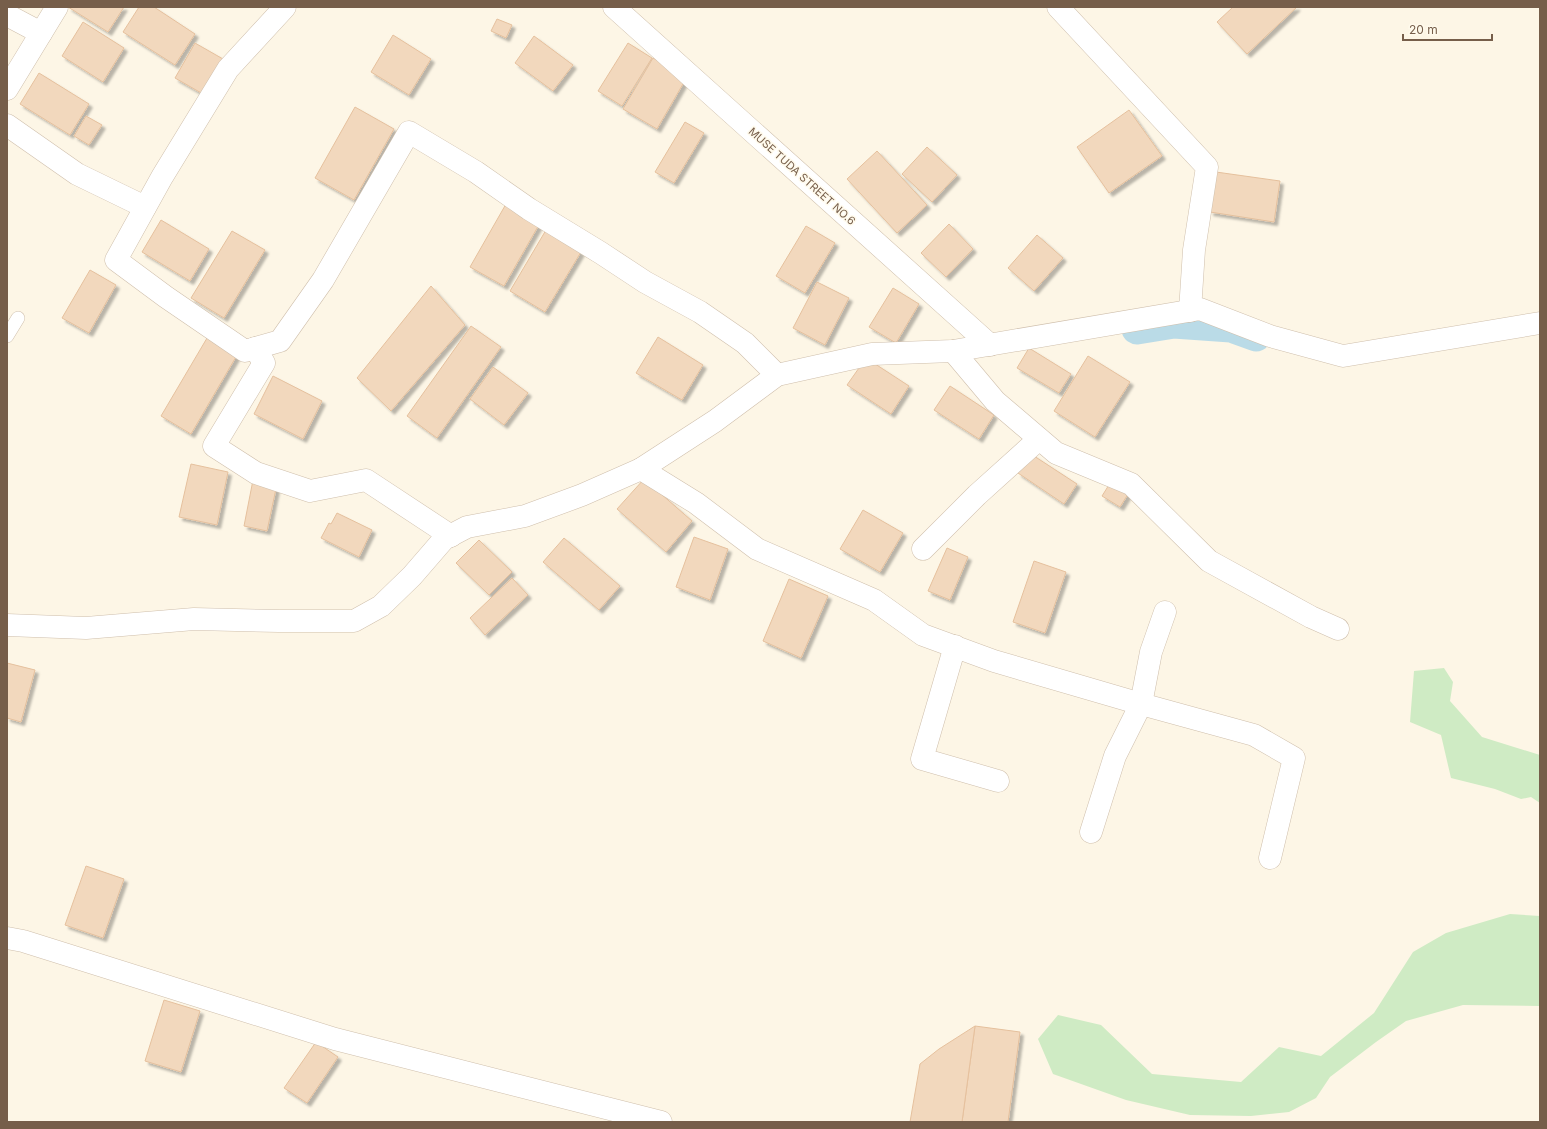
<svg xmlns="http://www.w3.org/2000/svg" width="1547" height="1129" font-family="Inter,sans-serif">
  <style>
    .green { fill: #cfebc4 }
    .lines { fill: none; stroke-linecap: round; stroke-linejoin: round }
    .canal { stroke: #badbe7; stroke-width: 31 }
    .building { fill: #f2d8bd; stroke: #e5c09d; filter: url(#shadow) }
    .service-casing { stroke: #cfbfac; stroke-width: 14 }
    .minor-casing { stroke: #cfbfac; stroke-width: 23 }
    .service { stroke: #fff; stroke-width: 13 }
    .minor { stroke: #fff; stroke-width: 22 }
    .labels { text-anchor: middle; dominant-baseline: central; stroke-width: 3; stroke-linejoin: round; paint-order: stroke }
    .street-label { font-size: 11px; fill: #765e4a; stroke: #fffaec }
  </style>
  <defs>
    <filter id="shadow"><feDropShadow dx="3.5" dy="3.5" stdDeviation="1" flood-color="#0004"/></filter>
  </defs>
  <rect width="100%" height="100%" fill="#fdf6e6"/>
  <!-- green -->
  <g class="green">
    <path d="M1444,668L1453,682L1450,701L1482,737L1540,755V803L1531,797L1521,799L1495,789L1451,778L1441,735L1410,722L1414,671Z"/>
    <path d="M1510,914L1540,916V1006L1463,1005L1406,1021L1376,1042L1330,1077L1316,1098L1289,1112L1251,1116L1190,1115L1126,1100L1053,1074L1038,1039L1058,1015L1101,1025L1152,1074L1241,1082L1279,1047L1321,1056L1374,1013L1413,952L1446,933Z"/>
  </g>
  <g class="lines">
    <!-- canal -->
    <path class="canal" d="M1137,329L1174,323L1231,327L1256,336"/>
  </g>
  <!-- building -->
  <g class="building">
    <path d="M68,7H124L108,32Z"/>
    <path d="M139,7H154L195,34L175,65L123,32Z"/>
    <path d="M1233,7H1297L1247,54L1217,22Z"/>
    <path d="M497,19L512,25L506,38L491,31Z"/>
    <path d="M83,22L124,48L103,82L62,56Z"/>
    <path d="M393,35L431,59L409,95L371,72Z"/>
    <path d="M534,36L573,65L553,91L515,63Z"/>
    <path d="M195,43L223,59L203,94L175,78Z"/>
    <path d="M628,43L652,58L622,106L598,91Z"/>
    <path d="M653,58L687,77L657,129L623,109Z"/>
    <path d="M39,73L89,104L70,135L20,104Z"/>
    <path d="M355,107L394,129L354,200L315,178Z"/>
    <path d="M1129,110L1162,156L1109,193L1077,147Z"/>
    <path d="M86,116L102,125L89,145L74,136Z"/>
    <path d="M685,122L704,133L674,183L655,172Z"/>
    <path d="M927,147L957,175L932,202L902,174Z"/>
    <path d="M877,151L927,205L897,233L847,179Z"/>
    <path d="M1216,172L1280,181L1274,222L1210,212Z"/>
    <path d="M506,204L540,223L504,286L470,267Z"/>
    <path d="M161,220L209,249L190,281L142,252Z"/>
    <path d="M949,224L973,249L946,277L921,253Z"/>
    <path d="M806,226L835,243L805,293L776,276Z"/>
    <path d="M546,230L581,252L545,312L510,291Z"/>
    <path d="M232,231L265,250L224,318L191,298Z"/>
    <path d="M1037,235L1063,258L1034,291L1008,268Z"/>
    <path d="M90,270L116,285L89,333L62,318Z"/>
    <path d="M817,282L849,298L825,345L793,328Z"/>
    <path d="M431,286L465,325L391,411L357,378Z"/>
    <path d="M893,288L919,304L896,343L869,327Z"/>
    <path d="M471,326L501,347L437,438L407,416Z"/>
    <path d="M210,333L240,350L191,434L161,416Z"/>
    <path d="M658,337L703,365L682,400L636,373Z"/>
    <path d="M1029,348L1071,374L1059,393L1017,368Z"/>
    <path d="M1088,356L1130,382L1095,437L1054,411Z"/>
    <path d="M866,358L909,386L891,414L847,385Z"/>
    <path d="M493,367L528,393L504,425L470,399Z"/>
    <path d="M273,376L322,401L303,439L254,414Z"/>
    <path d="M950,386L994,415L979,439L934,410Z"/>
    <path d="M1031,454L1077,484L1064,504L1018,473Z"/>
    <path d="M191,464L228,472L217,525L179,517Z"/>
    <path d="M644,479L692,521L666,552L617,509Z"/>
    <path d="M253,480L277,484L267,531L244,526Z"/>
    <path d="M1112,480L1130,491L1120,507L1102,496Z"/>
    <path d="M863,510L903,533L880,572L840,549Z"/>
    <path d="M337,513L372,530L359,557L321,538L329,523L331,524Z"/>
    <path d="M694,537L728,549L710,600L676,587Z"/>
    <path d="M564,538L620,586L599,610L543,562Z"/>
    <path d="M479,540L512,572L489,595L456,563Z"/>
    <path d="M947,548L968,557L950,600L928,591Z"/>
    <path d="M1034,561L1066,572L1045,633L1013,622Z"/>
    <path d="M512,578L528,595L485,635L470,618Z"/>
    <path d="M789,579L828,596L801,658L763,641Z"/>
    <path d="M7,663L35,670L21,722L7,718Z"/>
    <path d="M86,866L124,879L103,938L65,925Z"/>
    <path d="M164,1000L200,1011L181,1072L145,1061Z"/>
    <path d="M975,1026L1020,1032L1008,1122H962Z"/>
    <path d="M975,1026L962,1122H910L920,1064L939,1049Z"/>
    <path d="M316,1042L338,1057L307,1103L284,1088Z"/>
  </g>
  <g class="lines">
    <!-- service casing -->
    <g class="service-casing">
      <path id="service" d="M7,336L18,318"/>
    </g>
    <!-- minor casing -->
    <g class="minor-casing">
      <g id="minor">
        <path d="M285,7L228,69L162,177L116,260L166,297L245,351L280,341L323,280L409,132L476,172L529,209L601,253L645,282L700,312L745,343L777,375"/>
        <path d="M614,7L990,345"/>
        <path d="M1058,7L1207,167L1194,250L1190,311"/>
        <path d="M7,15L41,33"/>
        <path d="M7,89L57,7"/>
        <path d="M7,125L77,174L145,207"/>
        <path d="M255,348L264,363L214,446L256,473L310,491L366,480L451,536"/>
        <path d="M953,351L995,401L1056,453L1131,484L1209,561L1311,617L1338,629"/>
        <path d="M641,469L696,503L757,549L874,600L923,635L994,661L1141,704L1254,735L1294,758L1270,858"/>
        <path d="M923,549L977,495L1039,439"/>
        <path d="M7,625L86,628L194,619L279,621H354L381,606L412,576L444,539L467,527L525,516L582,495L641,469L715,421L777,375L872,354L953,351L1200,309L1270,336L1343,356L1540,323"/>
        <path d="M955,646L922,759L998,781"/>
        <path d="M1091,832L1115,756L1141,704L1151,652L1165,612"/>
        <path d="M7,938L23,941L335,1039L661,1122"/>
      </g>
    </g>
    <!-- service -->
    <use href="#service" class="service"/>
    <!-- minor -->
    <use href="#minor" class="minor"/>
  </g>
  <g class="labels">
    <!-- street labels -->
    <g class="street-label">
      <text transform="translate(802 176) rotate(42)">MUSE TUDA STREET NO.6</text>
    </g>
  </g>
  <!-- border -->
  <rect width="1547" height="1129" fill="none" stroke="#765e4a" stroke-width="16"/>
  <!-- scale -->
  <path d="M1403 34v6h89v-6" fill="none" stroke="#765e4a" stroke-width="2"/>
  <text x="1409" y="34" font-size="12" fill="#765e4a" stroke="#fffaec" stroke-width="3" paint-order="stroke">20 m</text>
</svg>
